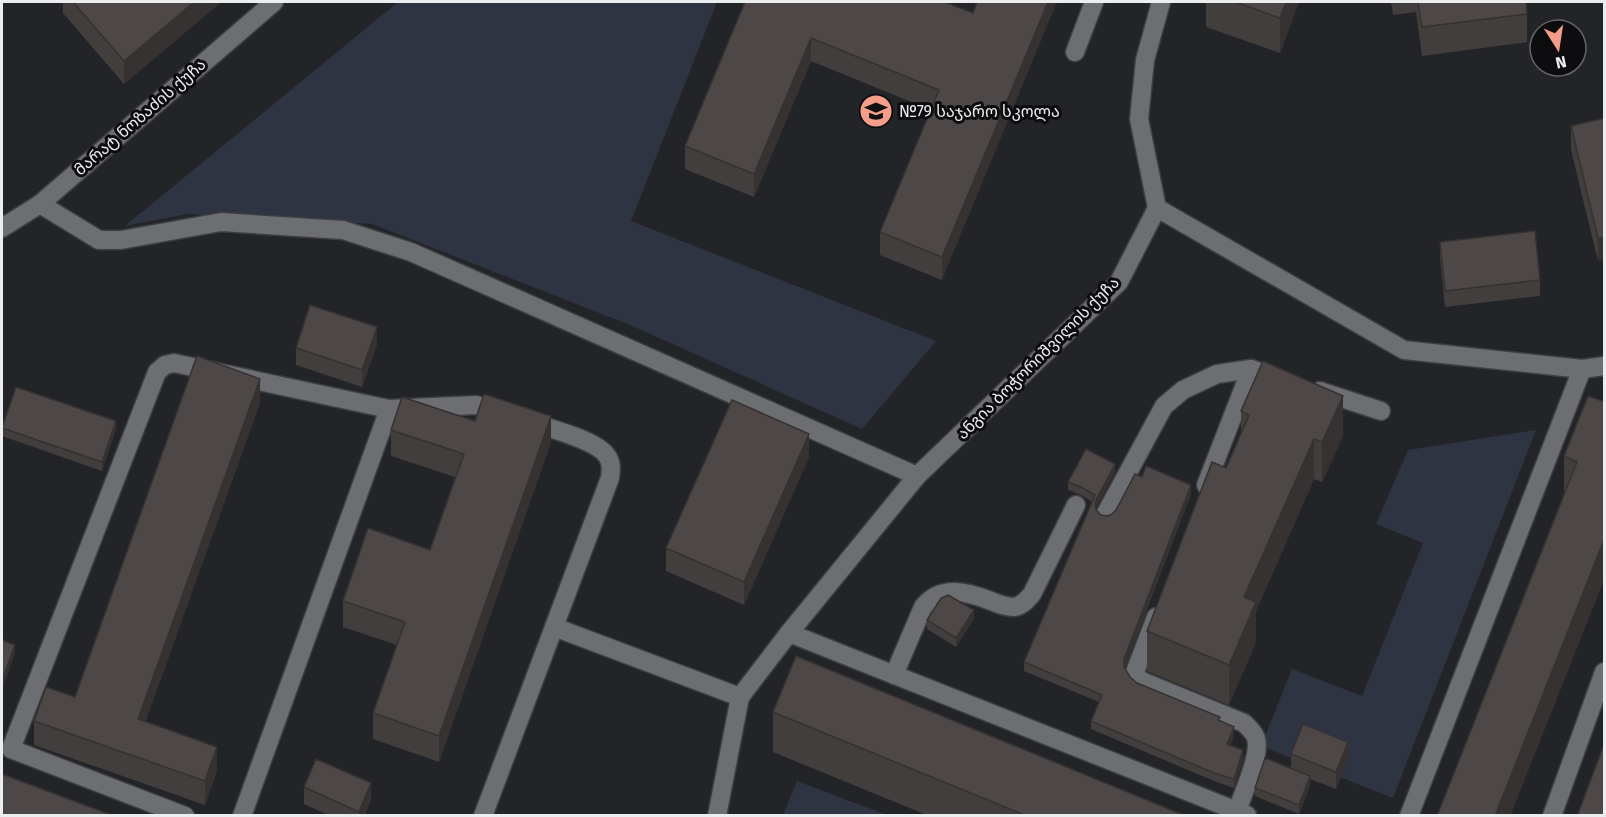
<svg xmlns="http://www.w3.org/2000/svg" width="1606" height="817" font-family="'Fira Sans','Noto Sans Georgian',sans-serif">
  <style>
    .green { fill: #2f3443 }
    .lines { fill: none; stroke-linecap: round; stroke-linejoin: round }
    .minor-casing { stroke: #3d3e42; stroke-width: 21 }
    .minor { stroke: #6c6e72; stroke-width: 18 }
    .wall { fill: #423e3d }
    .shaded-wall { fill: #363232 }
    .building { fill: #4d4847; stroke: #363232; stroke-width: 1.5 }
    .labels { text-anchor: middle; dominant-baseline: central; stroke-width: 6; stroke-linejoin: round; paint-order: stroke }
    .poi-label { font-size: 16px; fill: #ecedef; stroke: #0d0d0f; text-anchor: start }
    .street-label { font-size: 16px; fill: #ecedef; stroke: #0d0d0f }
  </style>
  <rect width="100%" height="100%" fill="#232428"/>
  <!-- green -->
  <g class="green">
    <path d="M398,2H717L631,221L936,341L862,429L630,325L372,224L188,214L125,226Z"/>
    <path d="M1536,430L1393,798L1261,746L1292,669L1362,696L1423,543L1376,524L1408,450Z"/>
    <path d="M797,781L887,815H783Z"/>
  </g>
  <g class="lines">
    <!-- minor casing -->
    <g class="minor-casing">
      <g id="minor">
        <path d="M1075,52L1094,2"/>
        <path d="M40,204L99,240H121L221,222L343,230L411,252L917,476"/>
        <path d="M1157,208L1404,350L1582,369L1604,366"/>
        <path d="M1157,208L1139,119L1145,60L1161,2"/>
        <path d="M2,228L40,204L274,2"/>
        <path d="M1320,391L1381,411"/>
        <path d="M1206,485L1251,369"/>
        <path d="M1106,513L1164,406L1183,390L1217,374L1251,369L1260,372"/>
        <path d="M1156,617L1135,672L1137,677L1142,681L1244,723C1248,727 1254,732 1256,738C1261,755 1243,793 1237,811"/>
        <path d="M554,627L740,697"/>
        <path d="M789,633L1247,815"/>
        <path d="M894,675L923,607C941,584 968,592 991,601C998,604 1006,607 1014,607C1022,606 1027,600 1032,594L1076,505"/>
        <path d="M185,816L11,749L157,372L165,365L174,363L389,409L476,405L503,413"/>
        <path d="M242,816L389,409"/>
        <path d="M483,816L610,478C611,470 612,463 607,456C597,440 548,428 530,422"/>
        <path d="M717,816L740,697L789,633L917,476L1119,282L1157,208"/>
        <path d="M1409,816L1582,369"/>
        <path d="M1552,816L1604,672"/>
      </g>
    </g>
    <!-- minor -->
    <use href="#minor" class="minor"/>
  </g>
  <!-- wall -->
  <g class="wall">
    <path d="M63,2H221L124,84L63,13Z"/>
    <path d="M745,2H945L942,280L880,255V232L931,110L811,61L754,197L685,169V146Z"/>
    <path d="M1206,2H1299L1280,53L1206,27Z"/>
    <path d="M1391,2H1526L1527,14V42L1422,56L1416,12L1393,15Z"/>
    <path d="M1605,118L1598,261L1571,150V126Z"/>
    <path d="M1440,242L1540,280V296L1445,307L1440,258Z"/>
    <path d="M377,344L362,387L296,365V348Z"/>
    <path d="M1605,402V577L1510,816H1437L1564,495V456Z"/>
    <path d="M260,403L145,722L217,771L205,805L34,745V721L75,697Z"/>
    <path d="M1241,411L1343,436L1322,482L1314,479L1256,611V642L1229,705L1147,671V631L1226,468L1241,435Z"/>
    <path d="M475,421L551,442L439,762L373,739V713L397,645L343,627V601L430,550L455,477L391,456V430Z"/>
    <path d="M2,428L116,429L102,471L2,436Z"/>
    <path d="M809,457L744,605L666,571V548Z"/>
    <path d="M1115,472L1096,508V510L1101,515L1107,516L1112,514L1142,477L1191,494L1125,667L1130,677L1137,683L1220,721L1234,736L1230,745L1243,759L1234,788L1214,781L1091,729V721L1099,702L1024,671V662L1092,502L1081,495L1068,490V482Z"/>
    <path d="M974,619L956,647L927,629V620Z"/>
    <path d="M773,712L1186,816H929L773,752Z"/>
    <path d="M1291,754L1348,758L1336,789L1310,779V785L1299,814L1255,796V788L1291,768Z"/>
    <path d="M304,787L371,800L364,816H330L304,804Z"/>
  </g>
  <!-- shaded-wall -->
  <g class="shaded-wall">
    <path d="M194,2H221L124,84V61Z"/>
    <path d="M1048,2H1057L942,280V257Z"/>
    <path d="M1286,2H1299L1280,53V18Z"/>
    <path d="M811,38V61L754,197V174Z"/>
    <path d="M1605,237V260L1598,261V238Z"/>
    <path d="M377,327V344L362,387V370Z"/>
    <path d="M260,379V403L138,743V719Z"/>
    <path d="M1343,396V436L1322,482V442Z"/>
    <path d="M551,416V442L439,762V736Z"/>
    <path d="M116,421V429L102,471V462Z"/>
    <path d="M809,434V457L744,605V582Z"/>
    <path d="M1314,439V479L1256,611V642L1229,705V665L1244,597Z"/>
    <path d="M1115,464V472L1096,508L1095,505L1096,500Z"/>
    <path d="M1191,485V494L1124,668V659Z"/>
    <path d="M1605,537V577L1510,816H1495Z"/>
    <path d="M974,610V619L956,647V638Z"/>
    <path d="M15,645V654L2,689V680Z"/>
    <path d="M1234,727V736L1227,752V744Z"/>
    <path d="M1348,742V758L1336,789V772Z"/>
    <path d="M217,747V771L205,805V781Z"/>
    <path d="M1243,750V759L1234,788V779Z"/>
    <path d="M1310,776V785L1299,814V805Z"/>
    <path d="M371,783V800L364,816H359V812Z"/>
  </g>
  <!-- building -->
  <g class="building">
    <path d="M73,2H194L124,61Z"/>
    <path d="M745,2H945L973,13L977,2H1048L942,257L880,232L939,90L811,38L754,174L685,146Z"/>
    <path d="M1235,2H1286L1280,18Z"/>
    <path d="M1418,2H1526L1527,14L1422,27Z"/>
    <path d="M1605,118V237L1598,238L1571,126Z"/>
    <path d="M1535,231L1540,280L1445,291L1440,242Z"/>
    <path d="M310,305L377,327L362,370L296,348Z"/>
    <path d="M197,356L260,379L138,719L217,747L205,781L34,721L46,687L75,697Z"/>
    <path d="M1263,361L1343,396L1322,442L1314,439L1244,597L1256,602L1229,665L1147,631L1212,462L1226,468L1249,415L1241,411Z"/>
    <path d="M16,387L116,421L102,462L2,428Z"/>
    <path d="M484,394L551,416L439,736L373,713L405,622L343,601L368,528L430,550L464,454L391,430L402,397L475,421Z"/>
    <path d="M1588,396L1605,402V537L1495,816H1437L1577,462L1564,456Z"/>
    <path d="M732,400L809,434L744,582L666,548Z"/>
    <path d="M1086,449L1115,464L1096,500L1095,505L1096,510L1101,515L1107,516L1112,514L1116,510L1135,474L1142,477L1146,466L1191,485L1124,659V667L1130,677L1137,683L1220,717L1218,720L1234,727L1227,744L1243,750L1234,779L1214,773L1091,721L1102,695L1024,662L1095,495L1081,487L1068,482Z"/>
    <path d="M948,595L974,610L956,638L927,620L941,598Z"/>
    <path d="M2,640L15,645L2,680Z"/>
    <path d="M796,656L1186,816H1027L773,712Z"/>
    <path d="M1303,724L1348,742L1336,772L1291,754Z"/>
    <path d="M1605,742V816H1577Z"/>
    <path d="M1265,758L1310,776L1299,805L1255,788Z"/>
    <path d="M316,759L371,783L359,812L304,787Z"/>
    <path d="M2,774L114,816H2Z"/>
  </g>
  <!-- icons -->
  <defs>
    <g id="school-disc" transform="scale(1.725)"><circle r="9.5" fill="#f49e8a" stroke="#0d0d0f"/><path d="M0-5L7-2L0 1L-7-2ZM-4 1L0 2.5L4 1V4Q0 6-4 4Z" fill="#111"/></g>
  </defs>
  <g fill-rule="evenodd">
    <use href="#school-disc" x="876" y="111"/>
  </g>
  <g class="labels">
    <!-- poi labels -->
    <g class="poi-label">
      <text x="899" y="111">№79 საჯარო სკოლა</text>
    </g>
    <!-- street labels -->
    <g class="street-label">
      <text transform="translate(140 117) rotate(-41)">მარატ ნოზაძის ქუჩა</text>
      <text transform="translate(1038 358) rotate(-45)">ანგია ბოჭორიშვილის ქუჩა</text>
    </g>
  </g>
  <!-- border -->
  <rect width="1606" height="817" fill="none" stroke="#ecedef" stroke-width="6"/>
  <!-- north arrow -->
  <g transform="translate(1558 48) rotate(168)"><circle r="28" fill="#0d0d0f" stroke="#666769" stroke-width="1.5"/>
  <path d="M0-4.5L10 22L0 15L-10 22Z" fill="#f49e8a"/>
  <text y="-9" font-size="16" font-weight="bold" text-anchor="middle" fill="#ecedef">N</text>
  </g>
</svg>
